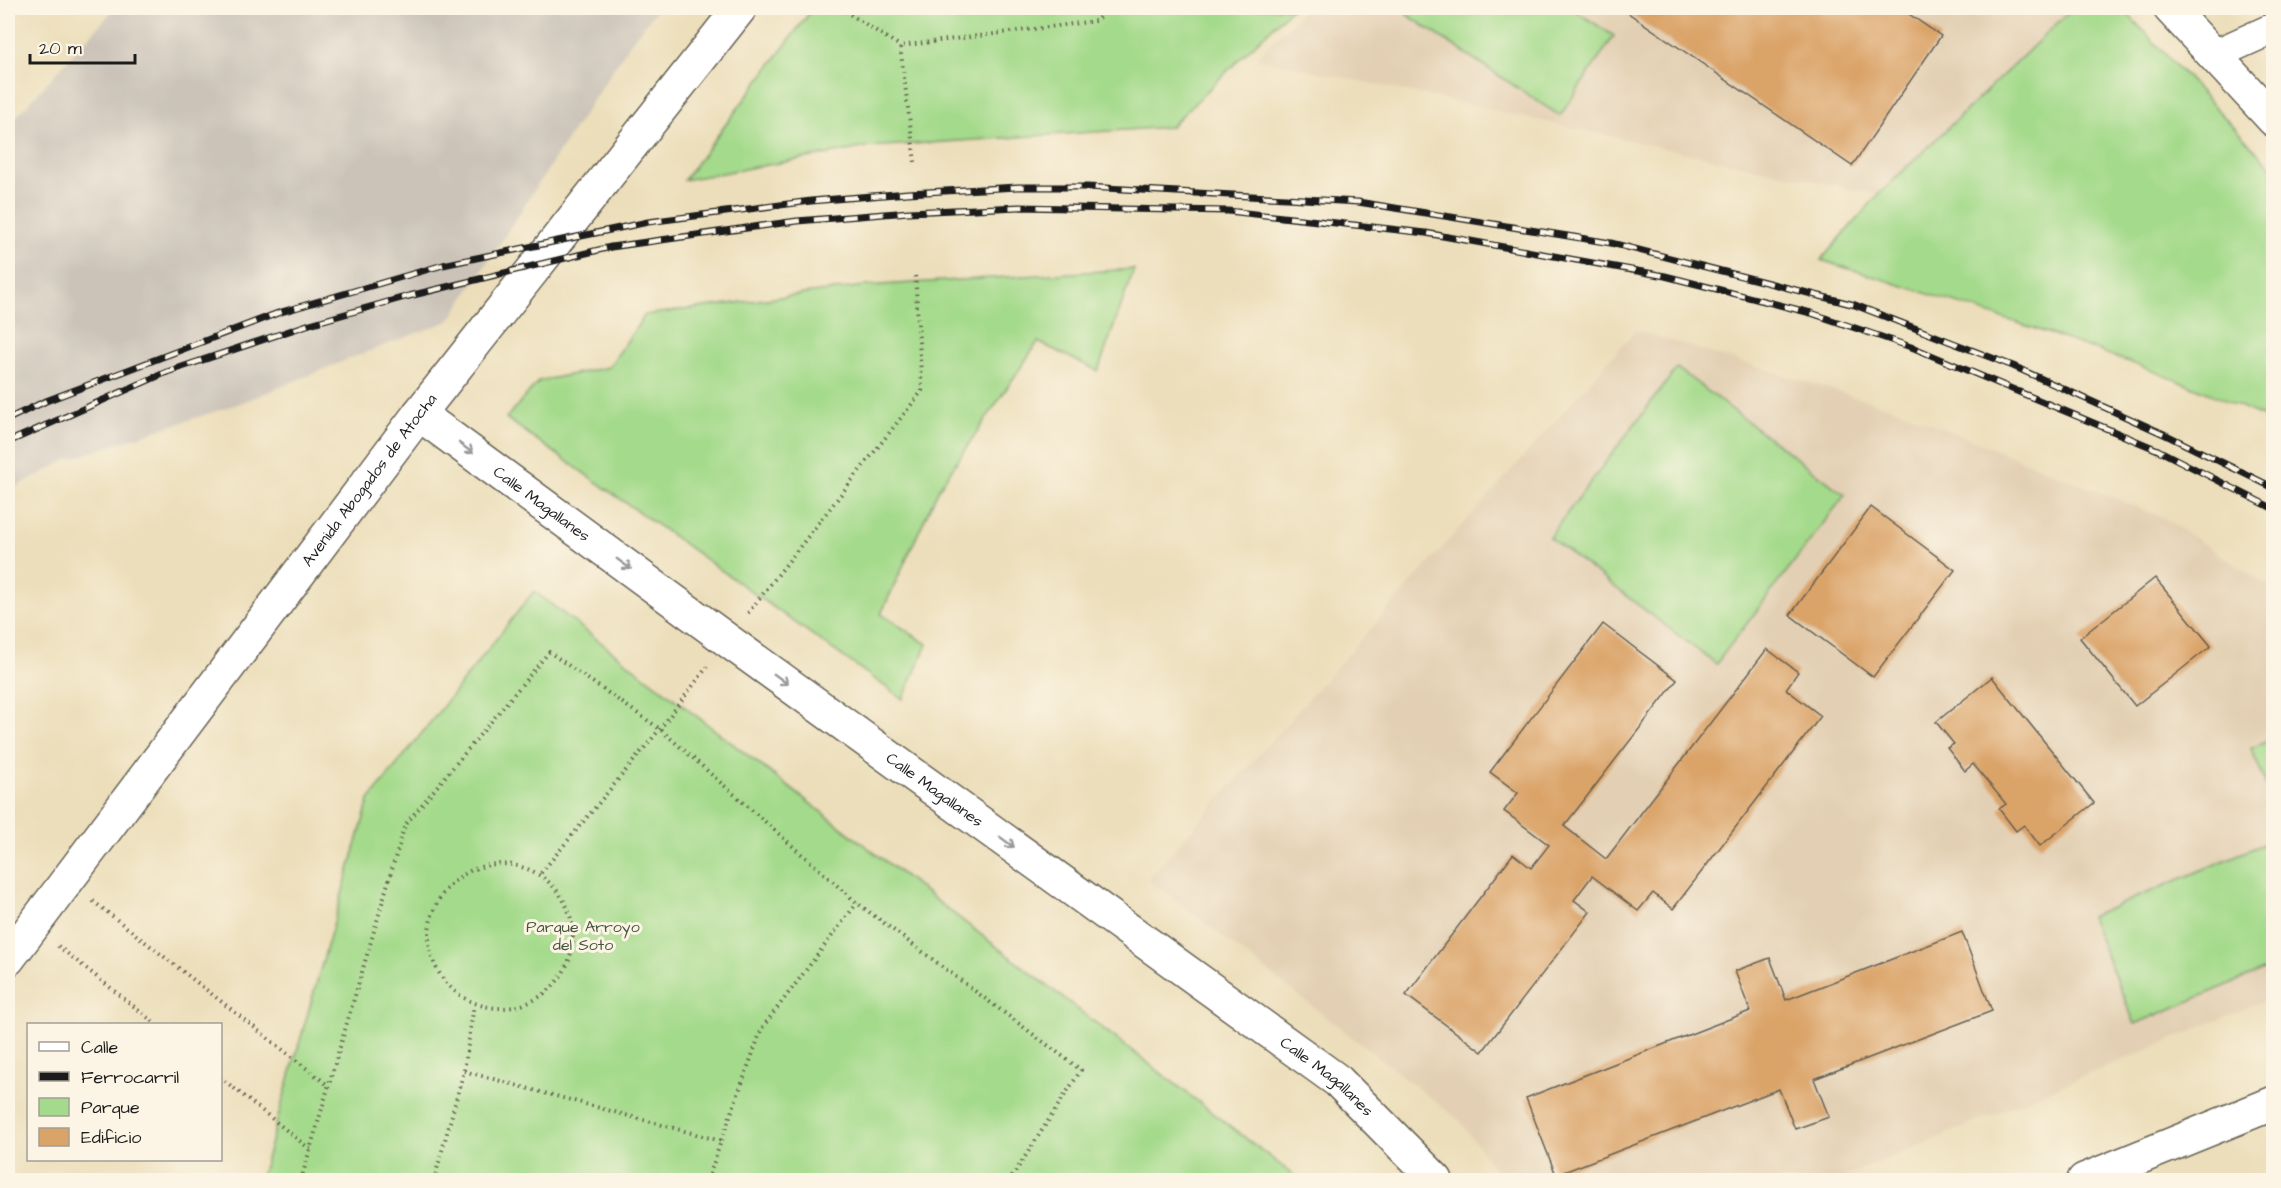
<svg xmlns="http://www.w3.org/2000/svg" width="2281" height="1188" font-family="'Architects Daughter',sans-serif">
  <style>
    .built { fill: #e3d0b4 }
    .industrial { fill: #cbc3b8 }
    .green { fill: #a4da8b; stroke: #607b54; stroke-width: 1.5 }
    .building { fill: #daa368 }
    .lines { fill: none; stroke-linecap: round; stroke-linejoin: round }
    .pedestrian-casing { stroke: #656053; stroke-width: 33 }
    .minor-casing { stroke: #656053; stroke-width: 36 }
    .tertiary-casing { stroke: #656053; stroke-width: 36 }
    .path { stroke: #656053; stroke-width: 4; stroke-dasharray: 1.5 4.5; stroke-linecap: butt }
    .pedestrian { stroke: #fff; stroke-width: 30 }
    .minor { stroke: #fff; stroke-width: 33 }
    .tertiary { stroke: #fff; stroke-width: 33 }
    .rail-casing { stroke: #1c1c1c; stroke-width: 7 }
    .rail { stroke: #fcf5e5; stroke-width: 4.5; stroke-dasharray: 14; stroke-linecap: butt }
    .oneway { stroke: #999 }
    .labels { text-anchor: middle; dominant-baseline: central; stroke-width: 6; stroke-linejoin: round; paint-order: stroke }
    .street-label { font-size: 16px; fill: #1c1c1c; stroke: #fcf5e5 }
    .park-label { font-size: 16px; fill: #45553d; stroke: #fcf5e5 }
  </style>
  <rect width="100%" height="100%" fill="#fcf5e5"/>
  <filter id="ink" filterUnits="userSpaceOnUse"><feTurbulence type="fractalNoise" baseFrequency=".0167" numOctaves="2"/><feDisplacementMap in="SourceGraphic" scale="12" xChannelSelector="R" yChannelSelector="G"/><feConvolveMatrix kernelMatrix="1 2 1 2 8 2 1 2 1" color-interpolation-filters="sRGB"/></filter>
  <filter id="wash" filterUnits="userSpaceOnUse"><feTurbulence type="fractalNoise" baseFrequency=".008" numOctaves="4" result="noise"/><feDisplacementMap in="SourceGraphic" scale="24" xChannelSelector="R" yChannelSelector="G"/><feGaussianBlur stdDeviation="1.35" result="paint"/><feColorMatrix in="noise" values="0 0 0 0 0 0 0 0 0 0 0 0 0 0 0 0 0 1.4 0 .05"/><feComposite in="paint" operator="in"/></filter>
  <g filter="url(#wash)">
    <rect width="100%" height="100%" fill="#ecdeba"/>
    <!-- built -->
    <g class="built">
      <path d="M1307,8H2068L2070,10L1878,195L1255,58Z"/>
      <path d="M1636,330L1899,410L2164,518L2273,589V997L1837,1180H1502L1460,1121L1148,879Z"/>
    </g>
    <!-- industrial -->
    <path class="industrial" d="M115,8H658L631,42L449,321L354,357L241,403L67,460L8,491V126Z"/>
    <!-- green -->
    <g class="green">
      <path d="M813,8H1292L1170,127L868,147L684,180Z"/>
      <path d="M1410,8H1571L1614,36L1560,116L1406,14Z"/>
      <path d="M2073,8H2122L2273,169V421C2128,355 1973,308 1821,260L1878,195Z"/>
      <path d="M1134,269L1098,371L1038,342L939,488L881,614L927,644L903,699L506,418L539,381L609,367L645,315L865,286Z"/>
      <path d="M1677,368L1845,495L1716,664L1549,537Z"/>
      <path d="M534,591L1300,1180H260L369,800Z"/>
      <path d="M2273,739V802L2251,748Z"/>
      <path d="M2273,840V966L2135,1024L2090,917Z"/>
    </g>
    <g id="blocks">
      <!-- building -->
      <g class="building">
        <path d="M1621,8H1900L1941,36L1852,166Z"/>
        <path d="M1871,507L1955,570L1873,677L1790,615Z"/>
        <path d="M2155,578L2211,646L2135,706L2080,638Z"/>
        <path d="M1603,624L1677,680L1564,826L1606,859L1767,649L1798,672L1786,689L1821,716L1673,909L1653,893L1638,911L1592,876L1574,900L1590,912L1482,1052L1406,995L1513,854L1531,868L1549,845L1504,811L1518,793L1490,772Z"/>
        <path d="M1992,677L2094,803L2040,846L2024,825L2016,831L1999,809L2006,804L1973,764L1965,771L1947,748L1954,744L1936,722Z"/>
        <path d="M1962,932L1992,1011L1814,1079L1829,1117L1795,1129L1779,1089L1556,1175L1526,1098L1750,1011L1735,971L1770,958L1786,1000Z"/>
      </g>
    </g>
  </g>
  <g filter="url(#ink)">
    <use href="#blocks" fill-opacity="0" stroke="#656053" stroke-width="1.5"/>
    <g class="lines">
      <!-- pedestrian casing -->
      <g class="pedestrian-casing">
        <path id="pedestrian" d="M2214,55L2274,28"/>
      </g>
      <!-- minor casing -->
      <g class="minor-casing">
        <g id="minor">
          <path d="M2170,8L2274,120"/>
          <path id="s1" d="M419,414L727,640L1338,1081L1436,1180"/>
          <path d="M2084,1180L2274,1103"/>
        </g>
      </g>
      <!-- tertiary casing -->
      <g class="tertiary-casing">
        <g id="tertiary">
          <path id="s2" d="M8,959L419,414L740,8"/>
        </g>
      </g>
      <!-- path -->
      <g class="path">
        <path d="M840,8L900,46"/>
        <path d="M915,162L900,46L1096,21L1108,8"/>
        <path d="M748,613L922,391L915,272"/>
        <circle cx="501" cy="936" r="72"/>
        <path d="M541,873L660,729L707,667"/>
        <path d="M93,901L329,1086"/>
        <path d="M58,946L156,1024"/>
        <path d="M464,1071L721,1141"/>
        <path d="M220,1077L311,1150"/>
        <path d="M301,1180L405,825L549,652L660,729L857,903L1081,1070L1010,1180"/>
        <path d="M434,1180L464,1071L474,1005"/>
        <path d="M708,1180L721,1141L762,1028L857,903"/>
      </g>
      <!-- pedestrian -->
      <use href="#pedestrian" class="pedestrian"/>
      <!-- minor -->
      <use href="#minor" class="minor"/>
      <!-- tertiary -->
      <use href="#tertiary" class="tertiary"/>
      <!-- rail casing -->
      <g class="rail-casing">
        <g id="rail">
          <path d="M8,419L46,401L278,313L443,265L648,222L811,201L908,193L1018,187H1087L1358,202L1611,243L1855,305L2013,366L2166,435L2274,488"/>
          <path d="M8,442L167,372L310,324L405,297L611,247L797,221L909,212L1019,207L1228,211L1426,233L1665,276L1811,313L1914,348L2158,450L2274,509"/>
        </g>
      </g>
      <!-- rail -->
      <use href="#rail" class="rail"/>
    </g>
    <!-- one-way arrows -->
    <defs><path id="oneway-shaft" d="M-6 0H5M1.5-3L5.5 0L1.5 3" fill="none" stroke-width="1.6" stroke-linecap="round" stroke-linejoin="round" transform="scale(1.5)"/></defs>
    <g class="oneway">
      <use href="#oneway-shaft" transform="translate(466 448) rotate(36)"/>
      <use href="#oneway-shaft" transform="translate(624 564) rotate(36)"/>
      <use href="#oneway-shaft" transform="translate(781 679) rotate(36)"/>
      <use href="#oneway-shaft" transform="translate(1007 842) rotate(36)"/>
    </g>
  </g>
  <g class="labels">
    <!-- street labels -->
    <g class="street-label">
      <text stroke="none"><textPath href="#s2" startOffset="600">Avenida Abogados de Atocha</textPath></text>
      <text stroke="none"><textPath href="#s1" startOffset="152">Calle Magallanes</textPath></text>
      <text stroke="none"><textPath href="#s1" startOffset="638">Calle Magallanes</textPath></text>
      <text stroke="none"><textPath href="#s1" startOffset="1124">Calle Magallanes</textPath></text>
    </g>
    <!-- park labels -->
    <g class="park-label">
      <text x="583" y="927">Parque Arroyo<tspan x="583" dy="18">del Soto</tspan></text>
    </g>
  </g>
  <!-- margin -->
  <rect width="2281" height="1188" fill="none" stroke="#fcf5e5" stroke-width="30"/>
  <!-- legend -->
  <rect x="27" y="1023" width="195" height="138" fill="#fcf5e5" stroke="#a29e95" stroke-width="1.5"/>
  <rect x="39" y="1042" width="30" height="9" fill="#ffffff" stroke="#a29e95" stroke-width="1.5"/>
  <text x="81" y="1053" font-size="18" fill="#1c1c1c">Calle</text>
  <rect x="39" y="1072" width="30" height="9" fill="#1c1c1c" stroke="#a29e95" stroke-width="1.5"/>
  <text x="81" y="1083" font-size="18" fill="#1c1c1c">Ferrocarril</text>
  <rect x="39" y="1098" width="30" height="18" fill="#a4da8b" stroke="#a29e95" stroke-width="1.5"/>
  <text x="81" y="1113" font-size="18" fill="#1c1c1c">Parque</text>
  <rect x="39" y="1128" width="30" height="18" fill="#daa368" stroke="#a29e95" stroke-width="1.5"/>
  <text x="81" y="1143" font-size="18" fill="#1c1c1c">Edificio</text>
  <!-- scale -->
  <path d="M30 54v9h105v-9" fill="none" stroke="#1c1c1c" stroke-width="3"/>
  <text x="39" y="54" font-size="18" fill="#1c1c1c" stroke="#fcf5e5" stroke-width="4.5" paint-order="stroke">20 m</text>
</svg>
